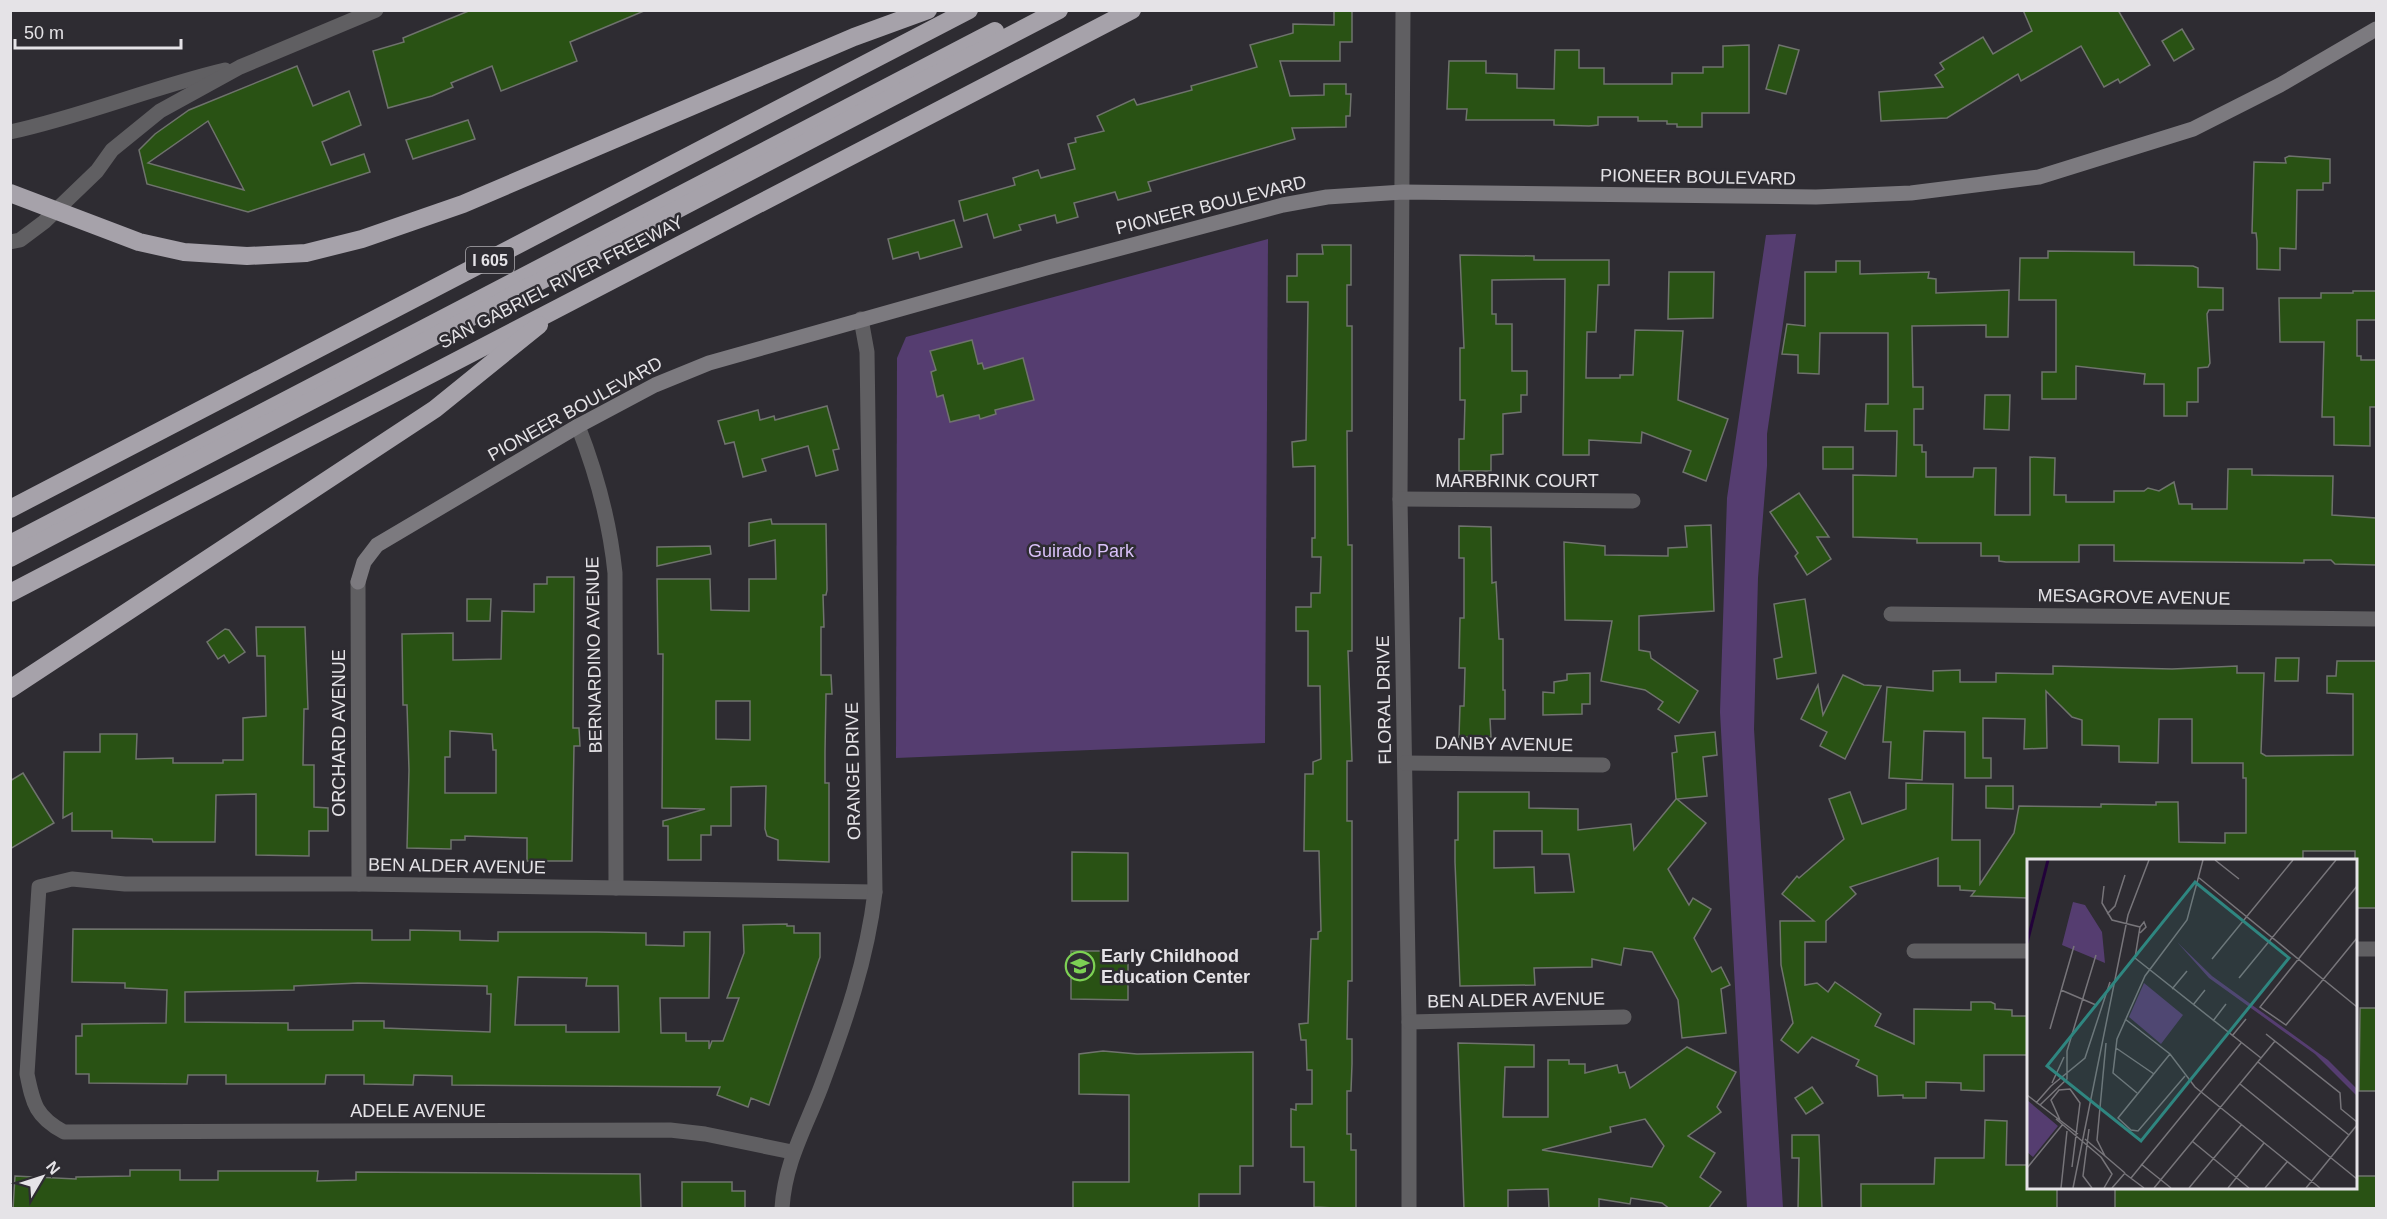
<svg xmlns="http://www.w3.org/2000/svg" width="2387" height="1219" font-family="Arial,sans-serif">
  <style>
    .green { fill: #553d70 }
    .building { fill: #295214; stroke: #6f736d; stroke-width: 1.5; fill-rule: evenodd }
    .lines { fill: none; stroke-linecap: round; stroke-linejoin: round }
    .street { stroke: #605f62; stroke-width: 15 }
    .secondary { stroke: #7c7a7f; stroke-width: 15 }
    .highway { stroke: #a6a2aa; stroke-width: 18 }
    .labels { text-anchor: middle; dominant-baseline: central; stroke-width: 5; stroke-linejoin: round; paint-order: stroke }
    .shield { fill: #2e2c32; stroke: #aeacb1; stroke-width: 1.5 }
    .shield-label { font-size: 16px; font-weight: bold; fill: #e5e3e7 }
    .street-label { font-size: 18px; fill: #e5e3e7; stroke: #2e2c32 }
    .park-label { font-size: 18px; fill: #d9c1f8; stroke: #2e2c32 }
    .poi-label { font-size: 18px; font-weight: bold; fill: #e5e3e7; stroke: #2e2c32; text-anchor: start }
    .inset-river { fill: none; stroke: #22023a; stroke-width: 3 }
    .inset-road { fill: none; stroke: #77757a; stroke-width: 1.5 }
    .view { fill: #2f8680; fill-opacity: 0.15; stroke: #2f8680; stroke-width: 3 }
    .inset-edge { fill: none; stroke: #e5e3e7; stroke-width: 3 }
  </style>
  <rect width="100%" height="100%" fill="#2e2c32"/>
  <!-- green -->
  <g class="green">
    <path d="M1796,234L1767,434V466L1758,578L1754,729L1783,1208H1747L1720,712L1727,498L1766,235Z"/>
    <path d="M1268,239L1265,743L896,758L897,358L906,337Z"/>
  </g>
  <!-- building -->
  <g class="building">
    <path d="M471,10H644V11L570,42L577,61L501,91L492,66L451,83L453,87L432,96L388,108L373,51L404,42L403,38Z"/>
    <path d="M1334,10H1352V42H1340V61H1280L1290,96L1324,95V84H1346V94H1351L1350,116H1346V127L1292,128L1295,139L1148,182L1151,191L1118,200L1115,192L1074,203L1078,217L1057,223L1055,215L1019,225L1021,230L994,238L987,214L964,221L959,201L1015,185L1013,178L1038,170L1041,178L1075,169L1068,144L1076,142L1075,138L1104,131L1097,116L1134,99L1137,105L1192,90L1191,86L1257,67L1250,45L1293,33V24L1334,25Z"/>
    <path d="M2023,10H2118L2150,65L2120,83L2118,79L2104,87L2081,46L2021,81L2018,74L1947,118L1881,121L1879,92L1943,87L1935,75L1944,69L1940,63L1983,37L1993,54L2032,31Z"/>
    <path d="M2182,29L2194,49L2174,61L2162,41Z"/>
    <path d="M1749,45V113H1702V127H1677V124H1667V121H1638V117H1598V125L1589,126L1554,125V120H1466L1467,109H1447L1449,61H1486V73L1517,74V88L1554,89L1555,50H1579V68H1604V84H1672V73H1703V67H1723V46Z"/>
    <path d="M1779,45L1799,50L1786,94L1766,89Z"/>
    <path d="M297,66L313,106L349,91L361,125L322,142L331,165L364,154L370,172L248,212L147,184L139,150L155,134L189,110ZM208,121L244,190L148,163Z"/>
    <path d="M468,120L475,139L413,159L406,140Z"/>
    <path d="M2289,156L2330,159V183H2323V190H2297L2296,249L2280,248V270L2257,269V241L2256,233H2252L2254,162L2286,163L2285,158Z"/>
    <path d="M954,220L962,247L920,259L918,252L893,259L888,239Z"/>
    <path d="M1322,245H1351V285H1347V326H1352V431H1347L1348,545H1352V651H1348L1352,761H1347V821H1352V981H1348L1347,1039H1352V1064L1351,1091H1347V1134H1351V1150H1356V1209L1314,1207V1182H1304V1147H1291V1109L1296,1110V1104H1312V1070H1307L1306,1040H1301L1299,1024L1308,1023L1311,939H1318V932L1321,931L1319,851H1304L1305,774H1313V762L1321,759L1320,686H1308V631H1296V607H1311V593H1320L1321,557H1312V538H1315V466L1293,467L1292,442L1306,440L1308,302H1287V276H1297V254H1323Z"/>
    <path d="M2048,251L2134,252V265L2193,266L2198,268V287L2223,288V310H2209L2207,314L2210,363L2208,367L2198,368V402H2187V416H2164V384H2144L2145,374L2076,366V399H2042V372H2056V300H2019L2020,258H2048Z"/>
    <path d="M1460,255L1534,256V260H1609V285H1598L1596,332H1587L1586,378H1620V375H1633L1635,330L1683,331L1678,400L1728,419L1706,481L1683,472L1691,451L1642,432L1641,443L1589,440V455H1563L1565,279L1492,280V314H1496V324H1512V371H1527V395H1521V412L1503,414V454L1491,455V471H1459V439H1464L1465,400H1460V348H1464Z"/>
    <path d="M1836,261H1860V274L1929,272L1928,278L1936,279V293L2009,290L2008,337H1986V325L1912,326L1913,387H1923V409H1914V445H1922V452H1926V477H1973L1974,468H1996L1995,515H2030V457L2055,458L2054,495H2066V502H2114V491H2144L2148,488L2159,491L2174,482L2179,504H2192V509H2227L2228,469H2252V475L2333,476L2332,515L2376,518V565L2335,564L2331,560H2304V563L2114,561V545H2079V562H2006L1999,561V556H1981V543H1917V539L1853,537V475L1896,476L1897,431H1865L1866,404H1888V333H1820L1819,374L1798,373V355L1782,354L1787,324L1805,326V272H1836Z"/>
    <path d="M1669,272H1714L1713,318L1668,319Z"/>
    <path d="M2353,291H2376V320H2357V356H2361V360H2376V407H2370V446L2334,445V417H2322L2324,342H2280L2279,298H2321V293H2353Z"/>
    <path d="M972,340L978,364L982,363L984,369L1023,358L1034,400L995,410L996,414L980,419L979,415L950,422L943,395L937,397L931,372L936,370L930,351Z"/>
    <path d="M1985,395H2010L2009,430L1984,429Z"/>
    <path d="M827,406L839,449L833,450L838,470L816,476L808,446L762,459L766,471L743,477L734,442L725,444L718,421L758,410L760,420L774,416L775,420Z"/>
    <rect x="1823" y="447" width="30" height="22"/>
    <path d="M1799,493L1829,537H1817L1831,559L1807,575L1795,556L1798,553L1770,512Z"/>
    <path d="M771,519L772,524H826L827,590L826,595H823L824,627H821V675H831L832,694H826L825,752V783H829V862L778,860V840L767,836L765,829L766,786L731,787V826H711V835H701V860H668V826H663V821L705,809L662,808L663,654H658L657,579H710L711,610L749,611V579H776L775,540L749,546V523ZM716,701H750V740L716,739Z"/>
    <path d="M1711,525L1714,611L1639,616V650L1650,652L1651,658L1698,691L1679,723L1658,709L1663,702L1645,690L1601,681L1612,621L1565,620L1564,542L1605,546V555L1668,556V548L1687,547L1685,526Z"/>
    <path d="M1459,526L1491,527L1492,583L1496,582L1499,639H1503V690H1505V719H1490L1491,737H1459L1460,706H1464L1465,668H1459L1460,618H1464V558H1459Z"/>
    <path d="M710,546L711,554L657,566V547Z"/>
    <path d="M547,577H574L573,728H579L580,746H574L572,861H527V838L465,836V840H451V849L407,848L409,770L407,705H403L402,634L453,633V660L501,659L502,611L534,612V584H547ZM450,731L492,734L493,750H496V793H445V757H450Z"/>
    <path d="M467,599H491L490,621H467Z"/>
    <path d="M1805,599L1816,673L1777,679L1774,659L1782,657L1774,604Z"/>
    <path d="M256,627H305L308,709H304L303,765H314V807L328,808V831H309V856L256,855V794L216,795L215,842H153L152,839L112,838V831H72V813L63,818L64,752H100V734H137L136,759L173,758V763H223V760H243V718L266,716L265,656H257Z"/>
    <path d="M225,629L229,630L245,652L229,663L224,655L218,659L207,642Z"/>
    <path d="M2276,658H2299L2298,681H2275Z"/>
    <path d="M2337,661H2376V908H2355V851H2303V861H2028V898L1971,896L1975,891L1960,890V886H1938V858L1850,887L1856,894L1826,921V942H1805V985L1817,983L1828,992L1835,982L1881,1014L1875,1026L1914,1044V1009L1971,1010V1002H1991L1995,1004V1009L2012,1010V1016H2028V1055H1984V1091L1961,1090V1083L1926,1082V1098H1903V1095L1878,1096L1877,1076L1856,1066L1859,1060L1812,1037L1798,1053L1781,1040L1793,1023L1781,965L1780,921H1814L1782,894L1797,876L1799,878L1844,839L1829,799L1850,792L1862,824L1906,809V783L1953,784L1952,840H1980V884L2014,833L2019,806L2101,807V804L2156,805V802H2178L2179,842L2225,843V833H2246V778H2243V763H2192V719H2159L2158,763L2119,762V746L2082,745V720L2072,717L2046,691L2047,748L2024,749L2025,719L1983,718V758H1991V778H1965V732L1924,731L1922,780L1889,778L1891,742H1883L1887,687L1933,691V671L1960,670V682H1996V673L2053,674V666L2172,669L2237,666V673H2264L2261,753L2266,756L2353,755V694L2327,693V676H2336Z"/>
    <path d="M1590,673V704H1582V714L1543,715V692L1554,693V682L1567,680V674Z"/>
    <path d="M1843,675L1864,685L1881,686L1845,759L1820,746L1827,732L1801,719L1818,685L1823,715Z"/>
    <path d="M1715,732L1717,755L1703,757L1707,796L1677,799L1706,823L1668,869L1689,905L1693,898L1711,909L1694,938L1712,972L1721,967L1730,985L1721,989L1726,1033L1682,1038L1678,1000L1652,952L1624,948L1621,965L1592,959V967L1534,968L1535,985L1460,986L1455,862V840H1458V792H1529V808L1578,809V830L1631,824L1634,850L1676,799L1672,753L1677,752L1675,736ZM1494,831H1542V854H1569L1574,892L1535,893L1534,867L1494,868Z"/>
    <path d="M23,773L54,823L10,849V781Z"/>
    <path d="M1986,786H2013V809L1986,808Z"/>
    <path d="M1072,852L1128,853V901H1072Z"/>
    <path d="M787,924V926H794V933H820V957L769,1105L751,1098L748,1107L717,1095L720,1087L452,1085V1076L414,1075L413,1085L364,1084V1075H326L325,1084H226V1075H188L187,1084L89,1083V1074H76V1036H82V1024L166,1023L167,990L125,988V983L72,982L73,929L372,930V940H410V930L460,931V940L498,941V932H597L646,933V945L684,946V932H710L709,998H660L661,1033H686V1041H709V1049L712,1041H723L739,998H727L744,953L743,925ZM518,977L587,978L586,986H618L619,1032H566V1025H515ZM358,983L487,986V994H491L490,1032L384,1028V1021H353V1030H288V1023L185,1022V992L294,990V986Z"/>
    <path d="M1071,951H1128V1000L1071,999Z"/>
    <path d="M2360,1008H2376V1091H2359Z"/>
    <path d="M1458,1043L1534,1045V1067H1505L1503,1117H1548V1060H1569V1064H1585V1073L1617,1065L1619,1073L1625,1072L1630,1088L1687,1047L1736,1072L1717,1107L1721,1112L1688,1136L1715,1153L1700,1177L1721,1192L1708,1209H1670L1662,1203L1631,1198L1630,1204L1599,1199V1209H1549L1548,1189L1508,1190V1209H1464ZM1645,1119L1664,1146L1652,1167L1542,1150L1611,1132L1610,1127Z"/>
    <path d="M1103,1051L1137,1054L1253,1052V1166H1240V1194H1199V1209H1073V1182H1129V1095L1079,1094V1054Z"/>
    <path d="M1812,1087L1823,1103L1806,1114L1795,1098Z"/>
    <path d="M1985,1120L2007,1121L2006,1165H2028V1188H2057V1209H1861V1184H1934L1935,1158H1984Z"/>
    <path d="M1792,1135H1819L1822,1209H1798L1799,1158H1792Z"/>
    <path d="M130,1170H180V1180H218V1171H318L317,1181L356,1180V1172L640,1174L641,1209H13L15,1176L76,1179V1177L130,1176Z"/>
    <path d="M2355,1176H2376V1209H2115V1188H2355Z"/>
    <path d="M682,1182H732V1191H745V1209H682Z"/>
  </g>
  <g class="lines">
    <!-- street -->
    <g class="street">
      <path d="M1403,10L1400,499L1409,1022V1208"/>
      <path d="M10,132C84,116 153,87 225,70"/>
      <path d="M10,242L20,240L44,222L97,171L112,150L160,111L240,67L376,10"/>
      <path d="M578,426C596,472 610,524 615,573L616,888"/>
      <path d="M1400,499L1633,501"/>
      <path d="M358,582L359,884"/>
      <path d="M1891,614L2376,619"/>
      <path d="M1405,763L1603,765"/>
      <path d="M2356,949H2376"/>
      <path d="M1914,951H2028"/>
      <path d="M1409,1022L1624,1017"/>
      <path d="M792,1152L705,1134L670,1130L64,1132C36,1117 33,1104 27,1074L39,887L72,879L125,884H359L875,892"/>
      <path d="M782,1208C785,1162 805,1129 821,1087C845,1023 867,960 875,892L867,352L861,319"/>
    </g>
    <!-- secondary -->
    <path class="secondary" d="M358,582L364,562L377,545L578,426L655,385L709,363L1046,268L1283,205L1327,197L1403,192L1816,197L1911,193L2039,177L2193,129L2280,85L2376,29"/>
    <!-- highway -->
    <g class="highway">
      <path d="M10,193L139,242L184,252L247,256L306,253L362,239L463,204L854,37L928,10"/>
      <path d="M10,509L969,10"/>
      <path d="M10,544L995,31"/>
      <path d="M10,558L1059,10"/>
      <path d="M10,593L1132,10"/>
      <path d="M10,689L435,409L539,325"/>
    </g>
  </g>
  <!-- icons -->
  <defs>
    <g id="school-ring" transform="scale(1.5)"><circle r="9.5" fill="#2e2c32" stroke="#7dd154" stroke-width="1.5"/><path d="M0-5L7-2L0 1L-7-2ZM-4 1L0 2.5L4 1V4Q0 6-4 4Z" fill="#7dd154"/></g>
  </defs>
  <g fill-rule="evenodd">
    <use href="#school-ring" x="1080" y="966"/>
  </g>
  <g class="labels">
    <!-- shield labels -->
    <rect class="shield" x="466" y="247" width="48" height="26" rx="4.5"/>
    <g class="shield-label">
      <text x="490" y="260">I 605</text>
    </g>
    <!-- street labels -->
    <g class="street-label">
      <text transform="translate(1698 177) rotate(1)">PIONEER BOULEVARD</text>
      <text transform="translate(1211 205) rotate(-14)">PIONEER BOULEVARD</text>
      <text transform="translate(561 282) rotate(-27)">SAN GABRIEL RIVER FREEWAY</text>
      <text transform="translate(575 409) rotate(-29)">PIONEER BOULEVARD</text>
      <text x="1517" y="481">MARBRINK COURT</text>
      <text transform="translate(2134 597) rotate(1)">MESAGROVE AVENUE</text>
      <text transform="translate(594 655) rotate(-91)">BERNARDINO AVENUE</text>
      <text transform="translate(1384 700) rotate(-91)">FLORAL DRIVE</text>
      <text transform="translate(339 733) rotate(-90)">ORCHARD AVENUE</text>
      <text transform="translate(1504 744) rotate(1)">DANBY AVENUE</text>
      <text transform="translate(853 771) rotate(-91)">ORANGE DRIVE</text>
      <text transform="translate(457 866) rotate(1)">BEN ALDER AVENUE</text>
      <text transform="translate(1516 1000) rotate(-1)">BEN ALDER AVENUE</text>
      <text x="418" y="1111">ADELE AVENUE</text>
    </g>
    <!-- park labels -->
    <g class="park-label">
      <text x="1081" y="551">Guirado Park</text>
    </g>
    <!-- poi labels -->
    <g class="poi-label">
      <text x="1101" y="956">Early Childhood<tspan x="1101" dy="21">Education Center</tspan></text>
    </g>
  </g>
  <!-- overview -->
  <g transform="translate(2027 859)">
    <rect width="330" height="330" fill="#2e2c32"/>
    <path d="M46,43L58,46L75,73L78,104L35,86ZM150,83L185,117L301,201L330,230V237L288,195L182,119ZM117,124L156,156L134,185L102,158ZM0,241L31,267L6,298L0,293Z" fill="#553d70"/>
    <path class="inset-river" d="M0,84L21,1"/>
    <path class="inset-road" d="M188,1L212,20M171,18L330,148M77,27L75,44L85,61L113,68M330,27L233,148L259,166L330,79M80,55L88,47L98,16M113,74L119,68L117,63L113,68L108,99L234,199M185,100L266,1M212,119L309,1M145,130L160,112M34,131L69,146M166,146L178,131M98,160L143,195L168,228L293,329M186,162L199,145M23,170L47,87M239,175L313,234L314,250L330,263M205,177L219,160M89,189L127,215M143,195L91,259L104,271L111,272L158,217M231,203L322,276M25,224L37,198M213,225L330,320M24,227L58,199L83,123M110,234L86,214L90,180L118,117L160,61L176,1M0,236L51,275M9,244L24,227M13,246L40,220V192L69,96M29,260L74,298M33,261L24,241L32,231L43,230L53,244L45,308M62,270L56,317L65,329M58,280L98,314M165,282L222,329M78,297L70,281L79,184M74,298L85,315L77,329M114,305L144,329M0,309L36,265M97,314L117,329M104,319L214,184M34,329L40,272M46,329L101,56L122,1M85,329L98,314M127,329L248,182M162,329L215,265M201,329L237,284M238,329L260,303M279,329L330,266"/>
    <path class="view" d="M168,23L262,99L114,282L20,207Z"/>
    <rect width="330" height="330" class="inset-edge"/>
  </g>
  <!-- border -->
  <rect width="2387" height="1219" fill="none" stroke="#e5e3e7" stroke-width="24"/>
  <!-- north arrow -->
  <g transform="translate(42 1177) rotate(51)" stroke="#2e2c32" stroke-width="4.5" paint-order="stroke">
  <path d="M0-4.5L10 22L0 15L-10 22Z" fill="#e5e3e7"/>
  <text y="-9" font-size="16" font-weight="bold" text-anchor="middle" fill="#e5e3e7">N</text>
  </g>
  <!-- scale -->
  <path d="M15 39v9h166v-9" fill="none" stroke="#e5e3e7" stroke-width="3"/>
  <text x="24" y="39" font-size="18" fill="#e5e3e7" stroke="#2e2c32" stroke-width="4.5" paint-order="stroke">50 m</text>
</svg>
